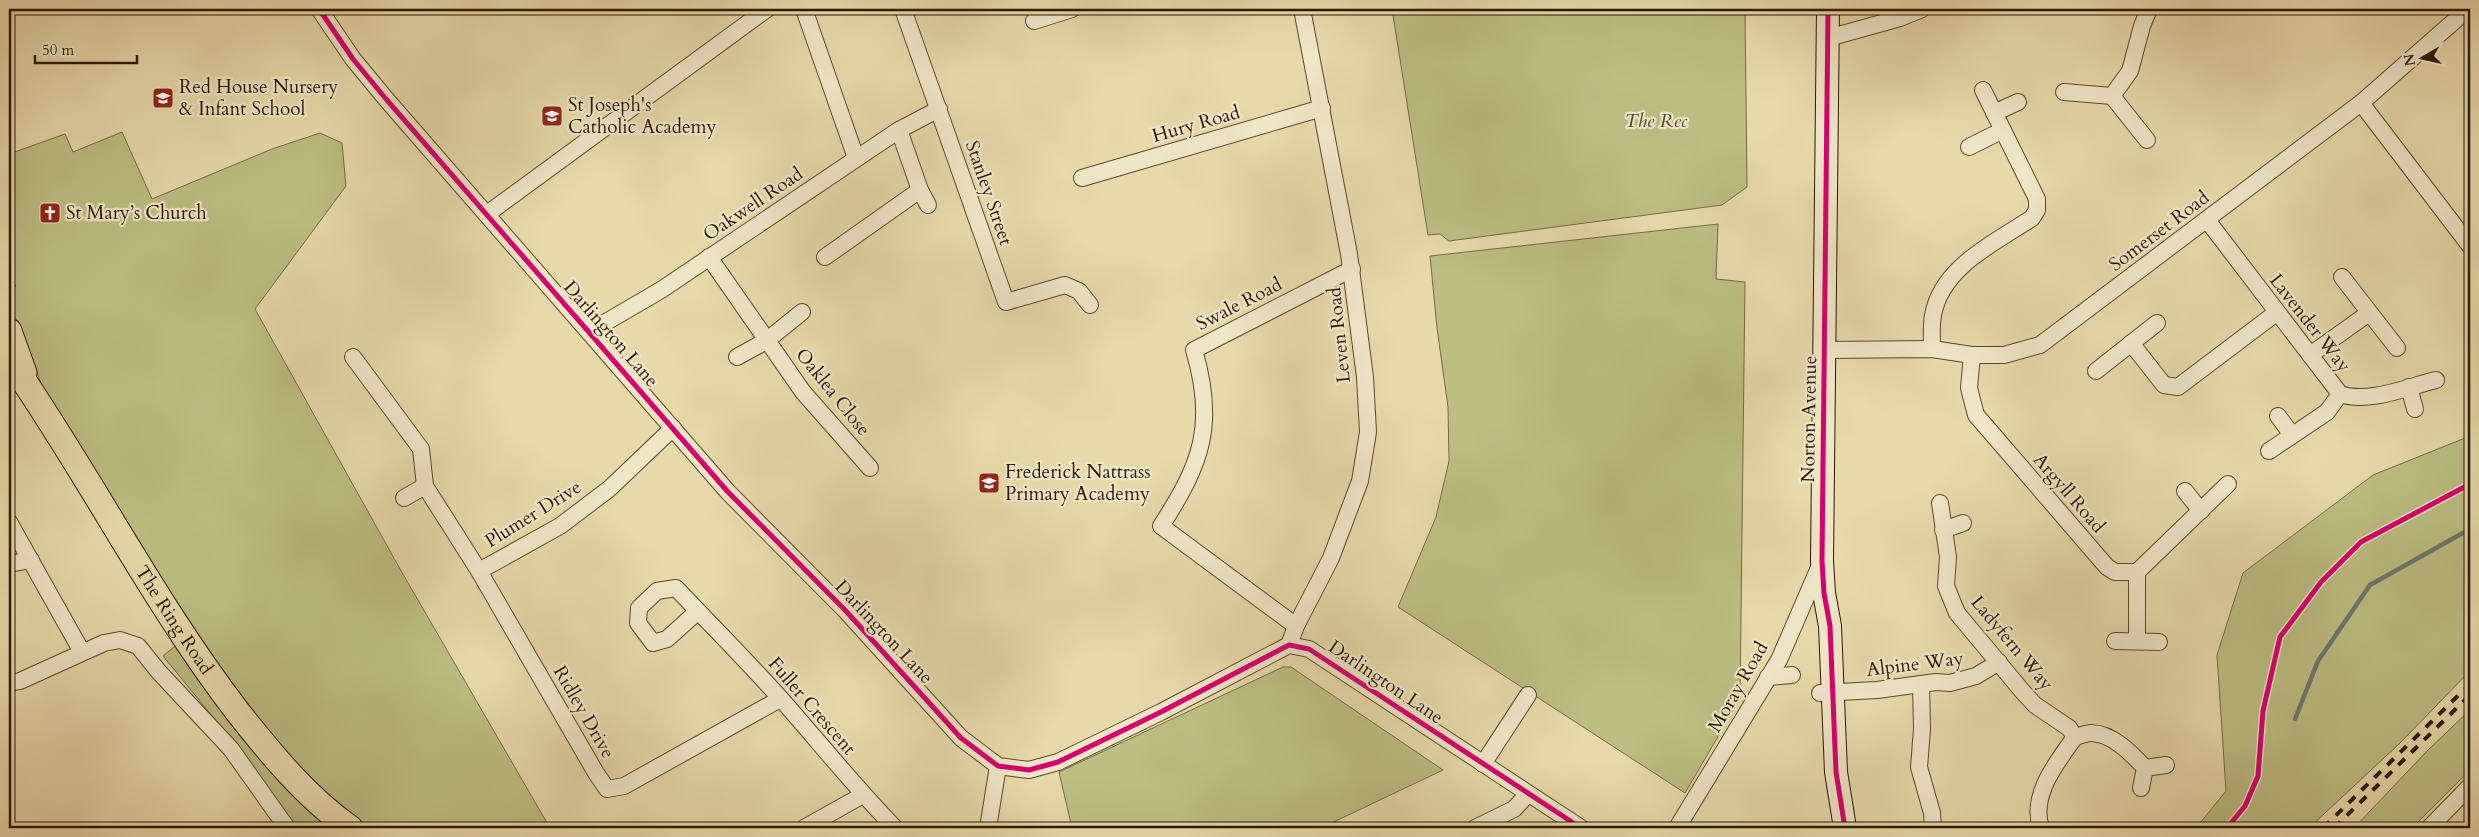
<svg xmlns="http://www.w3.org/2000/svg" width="2479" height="837" font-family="Cardo,serif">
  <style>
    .green { fill: #bcbe84; stroke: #746b42 }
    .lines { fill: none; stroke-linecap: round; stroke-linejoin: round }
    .stream { stroke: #6e786b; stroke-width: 4.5 }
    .street-casing { stroke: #5c482a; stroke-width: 18 }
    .secondary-casing { stroke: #2d1800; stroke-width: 24 }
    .primary-casing { stroke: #2d1800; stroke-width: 27 }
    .street { stroke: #efe6c8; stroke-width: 16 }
    .secondary { stroke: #efe6c8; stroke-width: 22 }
    .primary { stroke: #e7d9aa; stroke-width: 25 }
    .rail { stroke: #2d1800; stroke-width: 4; stroke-dasharray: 9 9; stroke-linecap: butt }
    .cycleway-casing { stroke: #efe6c8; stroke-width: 8 }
    .cycleway { stroke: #d6006c; stroke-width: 5 }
    .labels { text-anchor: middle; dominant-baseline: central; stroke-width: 4.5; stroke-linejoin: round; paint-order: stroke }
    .poi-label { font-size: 19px; fill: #2d1800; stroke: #efe6c8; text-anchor: start }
    .park-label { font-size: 19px; font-style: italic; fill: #584a28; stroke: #efe6c8 }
    .street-label { font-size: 19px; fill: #2d1800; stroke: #efe6c8 }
  </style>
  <rect width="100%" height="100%" fill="#e7d9aa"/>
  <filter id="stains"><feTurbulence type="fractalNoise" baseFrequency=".004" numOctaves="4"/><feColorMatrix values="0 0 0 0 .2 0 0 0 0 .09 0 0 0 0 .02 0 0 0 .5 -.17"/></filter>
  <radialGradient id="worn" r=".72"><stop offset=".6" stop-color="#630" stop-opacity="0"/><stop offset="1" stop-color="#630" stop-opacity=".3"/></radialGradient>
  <!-- green -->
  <g class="green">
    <path d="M1392,9H1745L1747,187L1722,205L1449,241L1440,234L1428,235Z"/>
    <path d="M122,132L152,199L272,149L320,133L342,143L346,186L255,309L400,569L550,828H370L328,798L268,733L158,581L47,400L22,331L9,304V293L16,286L9,275V154L65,134L73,152Z"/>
    <path d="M1718,224L1716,279L1745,282L1740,699L1685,793L1398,607L1436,517L1449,461L1448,407L1437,328L1430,256Z"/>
    <path d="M2470,436V671L2399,744L2309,828H2196L2226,791L2217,655L2243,573L2373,475Z"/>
    <path d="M175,646C219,716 273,770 331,828H296L240,750L163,656Z"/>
    <path d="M1283,667H1291L1443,770L1321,828H1072L1059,772Z"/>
    <path d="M2470,710V770L2412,828H2354L2427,751Z"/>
  </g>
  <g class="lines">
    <!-- stream -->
    <path class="stream" d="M2295,719L2318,661L2370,585L2470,529"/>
    <!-- street casing -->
    <g class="street-casing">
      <g id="street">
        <path d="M319,9L353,59L386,99L728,492L845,610L961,738L998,766L1029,770L1058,762L1161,712L1289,645L1309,649L1581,828"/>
        <path d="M804,9L856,158"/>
        <path d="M903,9L1006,302L1065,285L1079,291L1090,305"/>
        <path d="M1034,21L1072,9"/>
        <path d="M1828,38L1900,18L1922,9"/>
        <path d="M2064,92L2112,96L2147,140"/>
        <path d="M2112,96L2130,71L2142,26L2149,9"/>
        <path d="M2361,103L2470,246"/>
        <path d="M1994,113L2018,102"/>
        <path d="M1969,147L2003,130"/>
        <path d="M1082,178L1322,108"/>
        <path d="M920,190L928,205"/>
        <path d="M487,214L767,9"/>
        <path d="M2207,220L2340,394C2369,404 2407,387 2436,380"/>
        <path d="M709,257L803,392L870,468"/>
        <path d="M825,257L920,190L899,130"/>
        <path d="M2342,277L2397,348"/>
        <path d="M589,332L661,290L899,130L939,109"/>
        <path d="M2131,343L2164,385L2178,387L2276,313"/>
        <path d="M1932,349C1932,338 1931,326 1933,315C1942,266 1995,243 2032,218L2037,210V199L1983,90"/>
        <path d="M1825,350L1932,349L1972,355H2004L2040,345L2361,103L2468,9"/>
        <path d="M1972,355L1969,388L1976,415L2107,567L2115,572H2137"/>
        <path d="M2310,355L2369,313"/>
        <path d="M353,357L421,449L425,486L404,498"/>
        <path d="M737,357L766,341L802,312"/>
        <path d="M2096,371L2157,323"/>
        <path d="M2409,387L2415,409"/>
        <path d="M2278,416L2292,435"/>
        <path d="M2269,451L2327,412L2340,394"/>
        <path d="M425,486L479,571L596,773L607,789L624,786L780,699"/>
        <path d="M2185,491L2201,511"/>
        <path d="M1940,503L1948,557L1946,586L1957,613L2023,692L2035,705L2069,728L2075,737"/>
        <path d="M9,522L82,652"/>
        <path d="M1943,530L1963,523"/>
        <path d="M9,564L31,560"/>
        <path d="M479,571L560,526L609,489L673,428"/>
        <path d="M2137,572L2228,484"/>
        <path d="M698,611L667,639L653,643L638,623L639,608L657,591L676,588C711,625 747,661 781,699C819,742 855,787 895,828"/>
        <path d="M1296,626L1161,526C1202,463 1216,424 1194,350L1352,269"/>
        <path d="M2115,641L2159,642"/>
        <path d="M2137,641V572"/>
        <path d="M1289,645L1296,626L1331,558L1360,481L1368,432L1365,377L1349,254L1302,9"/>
        <path d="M1768,677L1792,675"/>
        <path d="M9,683L20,681L104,643L120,640L138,646L159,672L231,749L287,828"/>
        <path d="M1921,684L1922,729L1919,767L1932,813L1933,828"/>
        <path d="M1820,693L1877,690L1936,682L1950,683L1976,676L1999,662"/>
        <path d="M1483,764L1528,695"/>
        <path d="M2145,768L2166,765"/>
        <path d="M804,828L863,795"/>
        <path d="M988,828L998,766"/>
        <path d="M1475,828L1514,809L1528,794"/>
        <path d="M1677,828L1779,660L1821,563"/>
        <path d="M2041,828C2030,795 2057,762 2075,737C2080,736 2086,733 2091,733C2112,733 2132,754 2145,768L2141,788"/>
        <path d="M2429,828L2470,786"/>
      </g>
    </g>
    <!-- secondary casing -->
    <g class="secondary-casing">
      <path id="secondary" d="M1828,9L1822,561L1824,593L1830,626L1836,772L1845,828"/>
    </g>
    <!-- primary casing -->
    <g class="primary-casing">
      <g id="primary">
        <path d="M9,331L24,373"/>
        <path id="s1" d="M9,359C89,474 152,600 237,711C270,753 306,797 350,828"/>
      </g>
    </g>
    <!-- street -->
    <use href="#street" class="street"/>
    <!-- secondary -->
    <use href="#secondary" class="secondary"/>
    <!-- primary -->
    <use href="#primary" class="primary"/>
    <!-- rail -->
    <g class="rail">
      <path d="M2323,828L2470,684"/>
      <path d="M2334,828L2470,695"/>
    </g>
    <!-- cycleway casing -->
    <g class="cycleway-casing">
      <g id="cycleway">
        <path d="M319,9L353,59L386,99L728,492L845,610L961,738L998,766L1029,770L1058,762L1161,712L1289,645L1309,649L1581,828"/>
        <path d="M1828,9L1822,561L1824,593L1830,626L1836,772L1845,828"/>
        <path d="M2227,828L2245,806L2258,776L2263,711L2280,637L2321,582L2361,542L2470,484"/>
      </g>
    </g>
    <!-- cycleway -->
    <use href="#cycleway" class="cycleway"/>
  </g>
  <!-- icons -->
  <defs>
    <g id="school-square" transform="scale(1.125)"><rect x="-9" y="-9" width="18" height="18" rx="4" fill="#8f2418" stroke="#efe6c8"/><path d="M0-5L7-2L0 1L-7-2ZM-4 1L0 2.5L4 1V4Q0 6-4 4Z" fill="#fff"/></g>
    <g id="church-square" transform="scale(1.125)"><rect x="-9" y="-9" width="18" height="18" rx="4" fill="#8f2418" stroke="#efe6c8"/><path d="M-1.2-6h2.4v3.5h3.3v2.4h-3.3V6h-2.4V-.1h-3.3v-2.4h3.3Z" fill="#fff"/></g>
  </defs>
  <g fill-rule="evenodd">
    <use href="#school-square" x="163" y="98"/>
    <use href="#school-square" x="552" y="116"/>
    <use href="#church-square" x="50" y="213"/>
    <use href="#school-square" x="989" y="483"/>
  </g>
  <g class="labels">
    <!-- poi labels -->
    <g class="poi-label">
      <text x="179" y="87">Red House Nursery<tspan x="179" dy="22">&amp; Infant School</tspan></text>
      <text x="568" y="105">St Joseph's<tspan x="568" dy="22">Catholic Academy</tspan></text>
      <text x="66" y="213">St Mary’s Church</text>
      <text x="1005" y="472">Frederick Nattrass<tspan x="1005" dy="22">Primary Academy</tspan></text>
    </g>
    <!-- park labels -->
    <g class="park-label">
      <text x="1656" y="121">The Rec</text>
    </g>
    <!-- street labels -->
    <g class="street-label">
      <text transform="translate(1196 124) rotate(-16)">Hury Road</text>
      <text transform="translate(989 193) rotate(71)">Stanley Street</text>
      <text transform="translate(753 204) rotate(-34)">Oakwell Road</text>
      <text transform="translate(2159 231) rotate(-37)">Somerset Road</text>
      <text transform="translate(1239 304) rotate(-27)">Swale Road</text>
      <text transform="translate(2310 323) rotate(52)">Lavender Way</text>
      <text transform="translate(611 334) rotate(49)">Darlington Lane</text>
      <text transform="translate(1339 335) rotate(-96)">Leven Road</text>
      <text transform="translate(833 392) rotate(51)">Oaklea Close</text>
      <text transform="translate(1809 419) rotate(-89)">Norton Avenue</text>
      <text transform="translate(2069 493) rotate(49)">Argyll Road</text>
      <text transform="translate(533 514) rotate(-32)">Plumer Drive</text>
      <text stroke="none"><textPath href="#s1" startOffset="309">The Ring Road</textPath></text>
      <text transform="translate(884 632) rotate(47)">Darlington Lane</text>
      <text transform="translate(2012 643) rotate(50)">Ladyfern Way</text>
      <text transform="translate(1915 664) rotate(-7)">Alpine Way</text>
      <text transform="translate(1386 682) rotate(34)">Darlington Lane</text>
      <text transform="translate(1738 687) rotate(-60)">Moray Road</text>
      <text transform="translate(812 706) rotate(49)">Fuller Crescent</text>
      <text transform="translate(584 712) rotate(60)">Ridley Drive</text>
    </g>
  </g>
  <!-- margin -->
  <rect width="2479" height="837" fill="none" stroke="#e7d9aa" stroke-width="30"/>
  <rect x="10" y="10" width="2459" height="817" fill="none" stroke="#2d1800" stroke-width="2.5"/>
  <rect x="15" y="15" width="2449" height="807" fill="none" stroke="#2d1800"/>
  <!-- north arrow -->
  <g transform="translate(2422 58) rotate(261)" stroke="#efe6c8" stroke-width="4" paint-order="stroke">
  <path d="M0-4L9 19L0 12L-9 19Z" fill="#2d1800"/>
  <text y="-8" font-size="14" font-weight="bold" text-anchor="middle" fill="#2d1800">N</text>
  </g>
  <!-- scale -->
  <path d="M35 55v8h102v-8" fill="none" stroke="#2d1800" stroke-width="2.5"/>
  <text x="42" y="55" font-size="15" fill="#2d1800" stroke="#efe6c8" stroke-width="4" paint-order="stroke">50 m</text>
  <rect width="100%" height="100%" filter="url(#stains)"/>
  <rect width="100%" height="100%" fill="url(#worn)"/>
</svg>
